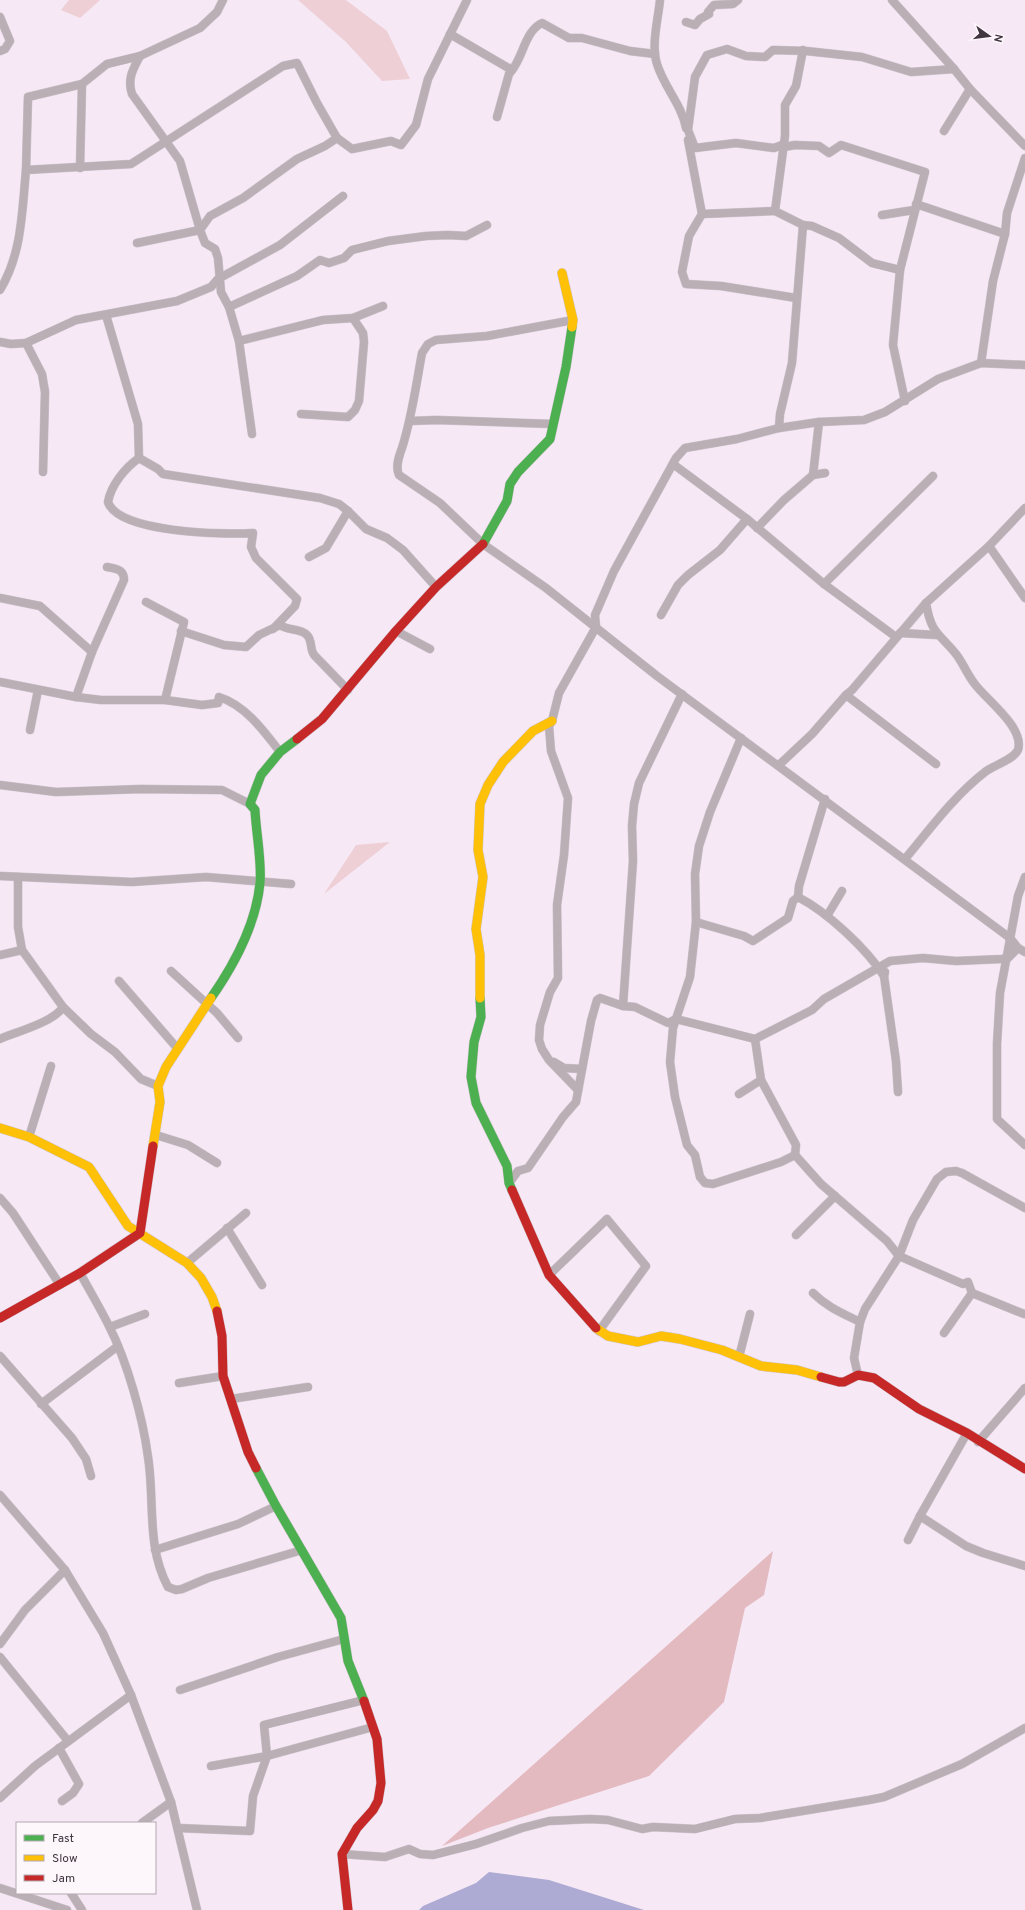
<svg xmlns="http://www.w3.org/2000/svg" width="1025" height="1910" font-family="Overpass,sans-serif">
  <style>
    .green { fill: #eecfd5 }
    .forest { fill: #e4bac1 }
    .water { fill: #adaad3 }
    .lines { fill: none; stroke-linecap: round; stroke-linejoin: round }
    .street-casing { stroke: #d1c6d0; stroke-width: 9 }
    .fast-casing { stroke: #d1c6d0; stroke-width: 10 }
    .slow-casing { stroke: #d1c6d0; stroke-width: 10 }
    .jam-casing { stroke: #d1c6d0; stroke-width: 10 }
    .street { stroke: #baafb5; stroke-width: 8 }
    .fast { stroke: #4caf50; stroke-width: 9 }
    .slow { stroke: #ffc107; stroke-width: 9 }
    .jam { stroke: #c62828; stroke-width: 9 }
  </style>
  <rect width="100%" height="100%" fill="#f6e9f5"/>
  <!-- green -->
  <g class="green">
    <path d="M69,0H100L80,18L61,10Z"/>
    <path d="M298,0H346L387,31L410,79L382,81L346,42Z"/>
    <path d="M390,842L324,894L356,845Z"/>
  </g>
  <!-- forest -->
  <path class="forest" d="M773,1551L764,1595L745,1608L724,1702L649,1776L488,1828L442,1846Z"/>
  <!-- water -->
  <path class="water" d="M489,1872L549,1880L644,1910H419L423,1906L476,1883Z"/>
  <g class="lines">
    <!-- street casing -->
    <g class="street-casing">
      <g id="street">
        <path d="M467,0L428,79L416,125L401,145L391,141L352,149L337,138L325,146L297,159L243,198L210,216L200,230L205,243L215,249L218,258L221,292L229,307L297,276L320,260L329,263L344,258L352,250L388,241L426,236L448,235L466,236L487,225"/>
        <path d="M660,0C658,20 651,45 657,64C664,87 682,105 686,128"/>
        <path d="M892,0L954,69L970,89L1025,146"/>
        <path d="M0,17L10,41L5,49L0,51"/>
        <path d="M686,22L695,25L700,19L709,14L708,12L714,5L733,4L738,0"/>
        <path d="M450,34L512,70C523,57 525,31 542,23L569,38H582L630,51L655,54"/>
        <path d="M497,117L509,74L512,70"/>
        <path d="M944,131L970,89"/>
        <path d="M688,140L702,214L689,236L682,272L686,284L721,286L796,298"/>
        <path d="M80,168L82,84"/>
        <path d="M26,170L28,97L82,84L107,64L140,56L200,28L217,12L223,0"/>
        <path d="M916,204L1005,234"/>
        <path d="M702,214L775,211"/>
        <path d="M882,215L914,210"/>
        <path d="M803,225L812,226L839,238L872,263L900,270"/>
        <path d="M137,243L200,230L180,161L132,94C127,79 133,69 140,56"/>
        <path d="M0,290C22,254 22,211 26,170L131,164L283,66L297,63L317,103L337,138"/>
        <path d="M229,307L239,341L323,320L353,318L383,306"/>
        <path d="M106,315L138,424L139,458L158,469L163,474L320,498L339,504L348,511L366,529L387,538L403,550L436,587"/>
        <path d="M573,320L487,336L436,340L428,344L422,353C416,385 412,417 402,448C399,456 395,467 399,475L440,503L483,544L546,588L657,676L1010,938L1018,948L1025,952"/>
        <path d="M239,341L252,434"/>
        <path d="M0,342L11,344L26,343L76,320L177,301L211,287L218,279L280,245L343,196"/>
        <path d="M26,343L42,374L45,392L43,472"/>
        <path d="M981,363L993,281L1005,234L1007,213L1025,158"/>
        <path d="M905,401L893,345L900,270L925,172L841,145L829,153L819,146L795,145L784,147L782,145L774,148L736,143L695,148L688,130L695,77L707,55L727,49L746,56L765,57L773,50L806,51L862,57L911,72L954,69"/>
        <path d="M301,414L348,417L355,410L359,401L364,342L363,333L353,318"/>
        <path d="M410,421L437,420L553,424"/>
        <path d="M779,428L780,414L792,363L803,225L775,211L785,136V105L796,86L803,50"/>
        <path d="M139,458C125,468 111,485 108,502C118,533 225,535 253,533L251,547L256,558L297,599L295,606L273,629"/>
        <path d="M673,464L747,519L824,584L896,637"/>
        <path d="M813,475L819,422"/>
        <path d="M757,528L784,500L813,475L825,473"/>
        <path d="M989,546L1025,598"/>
        <path d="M309,557L326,548L348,511"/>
        <path d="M824,584L933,476"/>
        <path d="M0,598L40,606L92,652"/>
        <path d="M146,602L184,622L165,700"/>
        <path d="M661,615L678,585L688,575L720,550L747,519"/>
        <path d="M181,631L224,645L246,647L259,635L280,625C288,631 301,628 307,635C313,641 309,650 315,656L348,690"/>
        <path d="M396,631L430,649"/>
        <path d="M900,633L937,635"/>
        <path d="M0,682L76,697L101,700H165L202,705L218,703L219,697C245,705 264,731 280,752"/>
        <path d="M846,695L936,764"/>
        <path d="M76,697L92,652L124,580C124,569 116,569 107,567"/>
        <path d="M30,730L38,690"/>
        <path d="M741,738L710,812L699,846L695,874L696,922L690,977L673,1028L670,1062L675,1097L687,1145L695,1155L700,1177L705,1183L713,1184L781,1162L795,1155L796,1145L761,1080L755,1039"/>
        <path d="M779,765L812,734L846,695L852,690L926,603L989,546L1025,508"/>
        <path d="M0,785L56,792L141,789L222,790L250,804"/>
        <path d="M825,799L799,886L798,897C827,912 866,948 884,976"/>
        <path d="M905,859C930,829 954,796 985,772C994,765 1013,760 1018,750C1025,727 985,699 974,683C967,674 963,663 956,654C939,633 931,634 926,603"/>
        <path d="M0,876L132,882L206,877L291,884"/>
        <path d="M18,877V927L22,950L63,1007L91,1034L115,1052L141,1079L158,1086"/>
        <path d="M1025,877L1018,896L1000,993L997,1044V1119L1025,1145"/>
        <path d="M827,916L842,891"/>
        <path d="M696,922L744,936L753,941L788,918L793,901L798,897"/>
        <path d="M0,955L22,950"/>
        <path d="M171,971L217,1013L238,1038"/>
        <path d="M885,972L884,976L896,1061L898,1092"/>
        <path d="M119,981L177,1048"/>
        <path d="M623,1006L633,861L632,826L634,804L639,783L682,694"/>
        <path d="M0,1039C16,1032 54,1022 63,1007"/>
        <path d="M554,1062L564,1068L582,1069"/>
        <path d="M578,1090L549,1060L542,1049L539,1040L540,1025L550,992L558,978L557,905L564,855L568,798L551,751L549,726L552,721L559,693L596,627L595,615L614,571L676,458L685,448L737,439L779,428L819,422L864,420L885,412L938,379L981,363L1025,365"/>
        <path d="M739,1094L761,1080"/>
        <path d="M156,1135L188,1145L217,1163"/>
        <path d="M29,1137L51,1066"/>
        <path d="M795,1155L821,1184L887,1241L899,1256L963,1284L968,1282L972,1293L944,1333"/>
        <path d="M509,1183L518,1171L528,1168L563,1117L576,1102L591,1021L597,1000L600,998L623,1006L635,1007L668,1023L676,1019L755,1039L812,1010L824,999L890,961L923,958L956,961L1002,959L1008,958L1018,948"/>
        <path d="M0,1198L13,1213L60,1285"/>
        <path d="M227,1228L262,1285"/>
        <path d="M796,1235L835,1196"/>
        <path d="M187,1263L246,1213"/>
        <path d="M80,1273C90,1291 100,1308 109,1326C127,1361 143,1418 148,1457C155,1501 146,1546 168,1587L176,1590L182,1589L208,1578L302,1550"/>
        <path d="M549,1275L607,1219L646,1266L599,1331"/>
        <path d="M813,1293C827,1307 842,1313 860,1322"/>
        <path d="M972,1293L1024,1314"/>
        <path d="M110,1327L145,1314"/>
        <path d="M0,1356L72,1438L86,1459L91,1476"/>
        <path d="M739,1357L750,1314"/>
        <path d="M858,1375L854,1358L860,1322L865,1309L899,1256L913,1220L937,1179L946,1172L956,1171L962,1173L1025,1208"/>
        <path d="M179,1383L223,1376"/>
        <path d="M231,1399L308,1387"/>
        <path d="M41,1404L118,1346"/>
        <path d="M978,1442L1025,1388"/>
        <path d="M0,1495L65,1570L103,1633L131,1695L171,1802L197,1910"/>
        <path d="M920,1516L966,1546L983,1553L1025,1566"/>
        <path d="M908,1540L920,1516L967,1433"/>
        <path d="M155,1550L238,1524L276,1506"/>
        <path d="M0,1644L25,1610L65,1570"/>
        <path d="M0,1657L68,1741"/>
        <path d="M180,1690L278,1657L344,1639"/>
        <path d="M59,1748L79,1784L73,1793L62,1801"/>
        <path d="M211,1766L267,1756L373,1727"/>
        <path d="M0,1798L35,1766L131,1695"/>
        <path d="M142,1823L171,1802"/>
        <path d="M178,1828L250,1831L253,1796L267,1756L264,1725L364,1700"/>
        <path d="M342,1854L385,1857L409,1849L420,1854L433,1855L476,1844L522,1828L549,1821L590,1819L608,1820L642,1829L653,1827L695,1829L735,1819L760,1818L869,1800L884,1797L962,1764L1025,1728"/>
        <path d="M0,1888L67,1910"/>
        <path d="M71,1893L82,1910"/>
      </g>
    </g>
    <!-- fast casing -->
    <g class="fast-casing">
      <g id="fast">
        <path d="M483,544L507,501L510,484L518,472L550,439L566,367L572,327"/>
        <path d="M211,998C234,965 256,925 260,883C262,862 256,832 255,810L250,804L261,775L280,752L297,739"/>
        <path d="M480,998L481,1017L474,1042L471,1077L476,1103L507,1166L509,1183L512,1190"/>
        <path d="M256,1468L276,1506L341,1618L348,1661L364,1701"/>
      </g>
    </g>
    <!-- slow casing -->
    <g class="slow-casing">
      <g id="slow">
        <path d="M562,273L573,320L572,327"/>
        <path d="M480,998V955L476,929L483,877L478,850L480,804L488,785L503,762L533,731L552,721"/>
        <path d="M0,1128L29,1137L89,1167L128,1226L187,1263L201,1278L212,1297L217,1311"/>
        <path d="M153,1146L160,1102L158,1086L166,1067L211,998"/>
        <path d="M596,1328L608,1336L638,1342L661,1336L680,1339L722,1350L761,1366L797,1370L821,1377"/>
      </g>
    </g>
    <!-- jam casing -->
    <g class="jam-casing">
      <g id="jam">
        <path d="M297,739L322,719L396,631L436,587L483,544"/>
        <path d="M512,1190L549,1275L596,1328"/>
        <path d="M217,1311L222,1336L223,1376L248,1452L256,1468"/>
        <path d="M0,1318L80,1273L140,1233L153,1146"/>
        <path d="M821,1377L839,1382H844L858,1375L874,1378L919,1409L967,1433L1025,1469"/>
        <path d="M348,1910L342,1854L357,1828L373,1810L378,1801L381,1783L377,1739L364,1701"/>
      </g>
    </g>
    <!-- street -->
    <use href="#street" class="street"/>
    <!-- fast -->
    <use href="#fast" class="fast"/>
    <!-- slow -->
    <use href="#slow" class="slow"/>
    <!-- jam -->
    <use href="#jam" class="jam"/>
  </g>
  <!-- legend -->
  <rect x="16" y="1822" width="140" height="72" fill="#fdf7fc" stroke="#b2a9b1"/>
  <rect x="24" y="1835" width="20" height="6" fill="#4caf50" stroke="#b2a9b1"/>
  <text x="52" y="1842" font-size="12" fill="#413540">Fast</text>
  <rect x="24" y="1855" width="20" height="6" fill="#ffc107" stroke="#b2a9b1"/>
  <text x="52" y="1862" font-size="12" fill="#413540">Slow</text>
  <rect x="24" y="1875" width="20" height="6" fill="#c62828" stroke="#b2a9b1"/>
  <text x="52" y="1882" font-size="12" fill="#413540">Jam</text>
  <!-- north arrow -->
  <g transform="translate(989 36) rotate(104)" stroke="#fdf7fc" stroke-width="3" paint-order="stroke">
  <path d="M0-3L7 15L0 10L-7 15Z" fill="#413540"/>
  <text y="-6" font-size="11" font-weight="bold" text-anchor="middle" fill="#413540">N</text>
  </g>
</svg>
